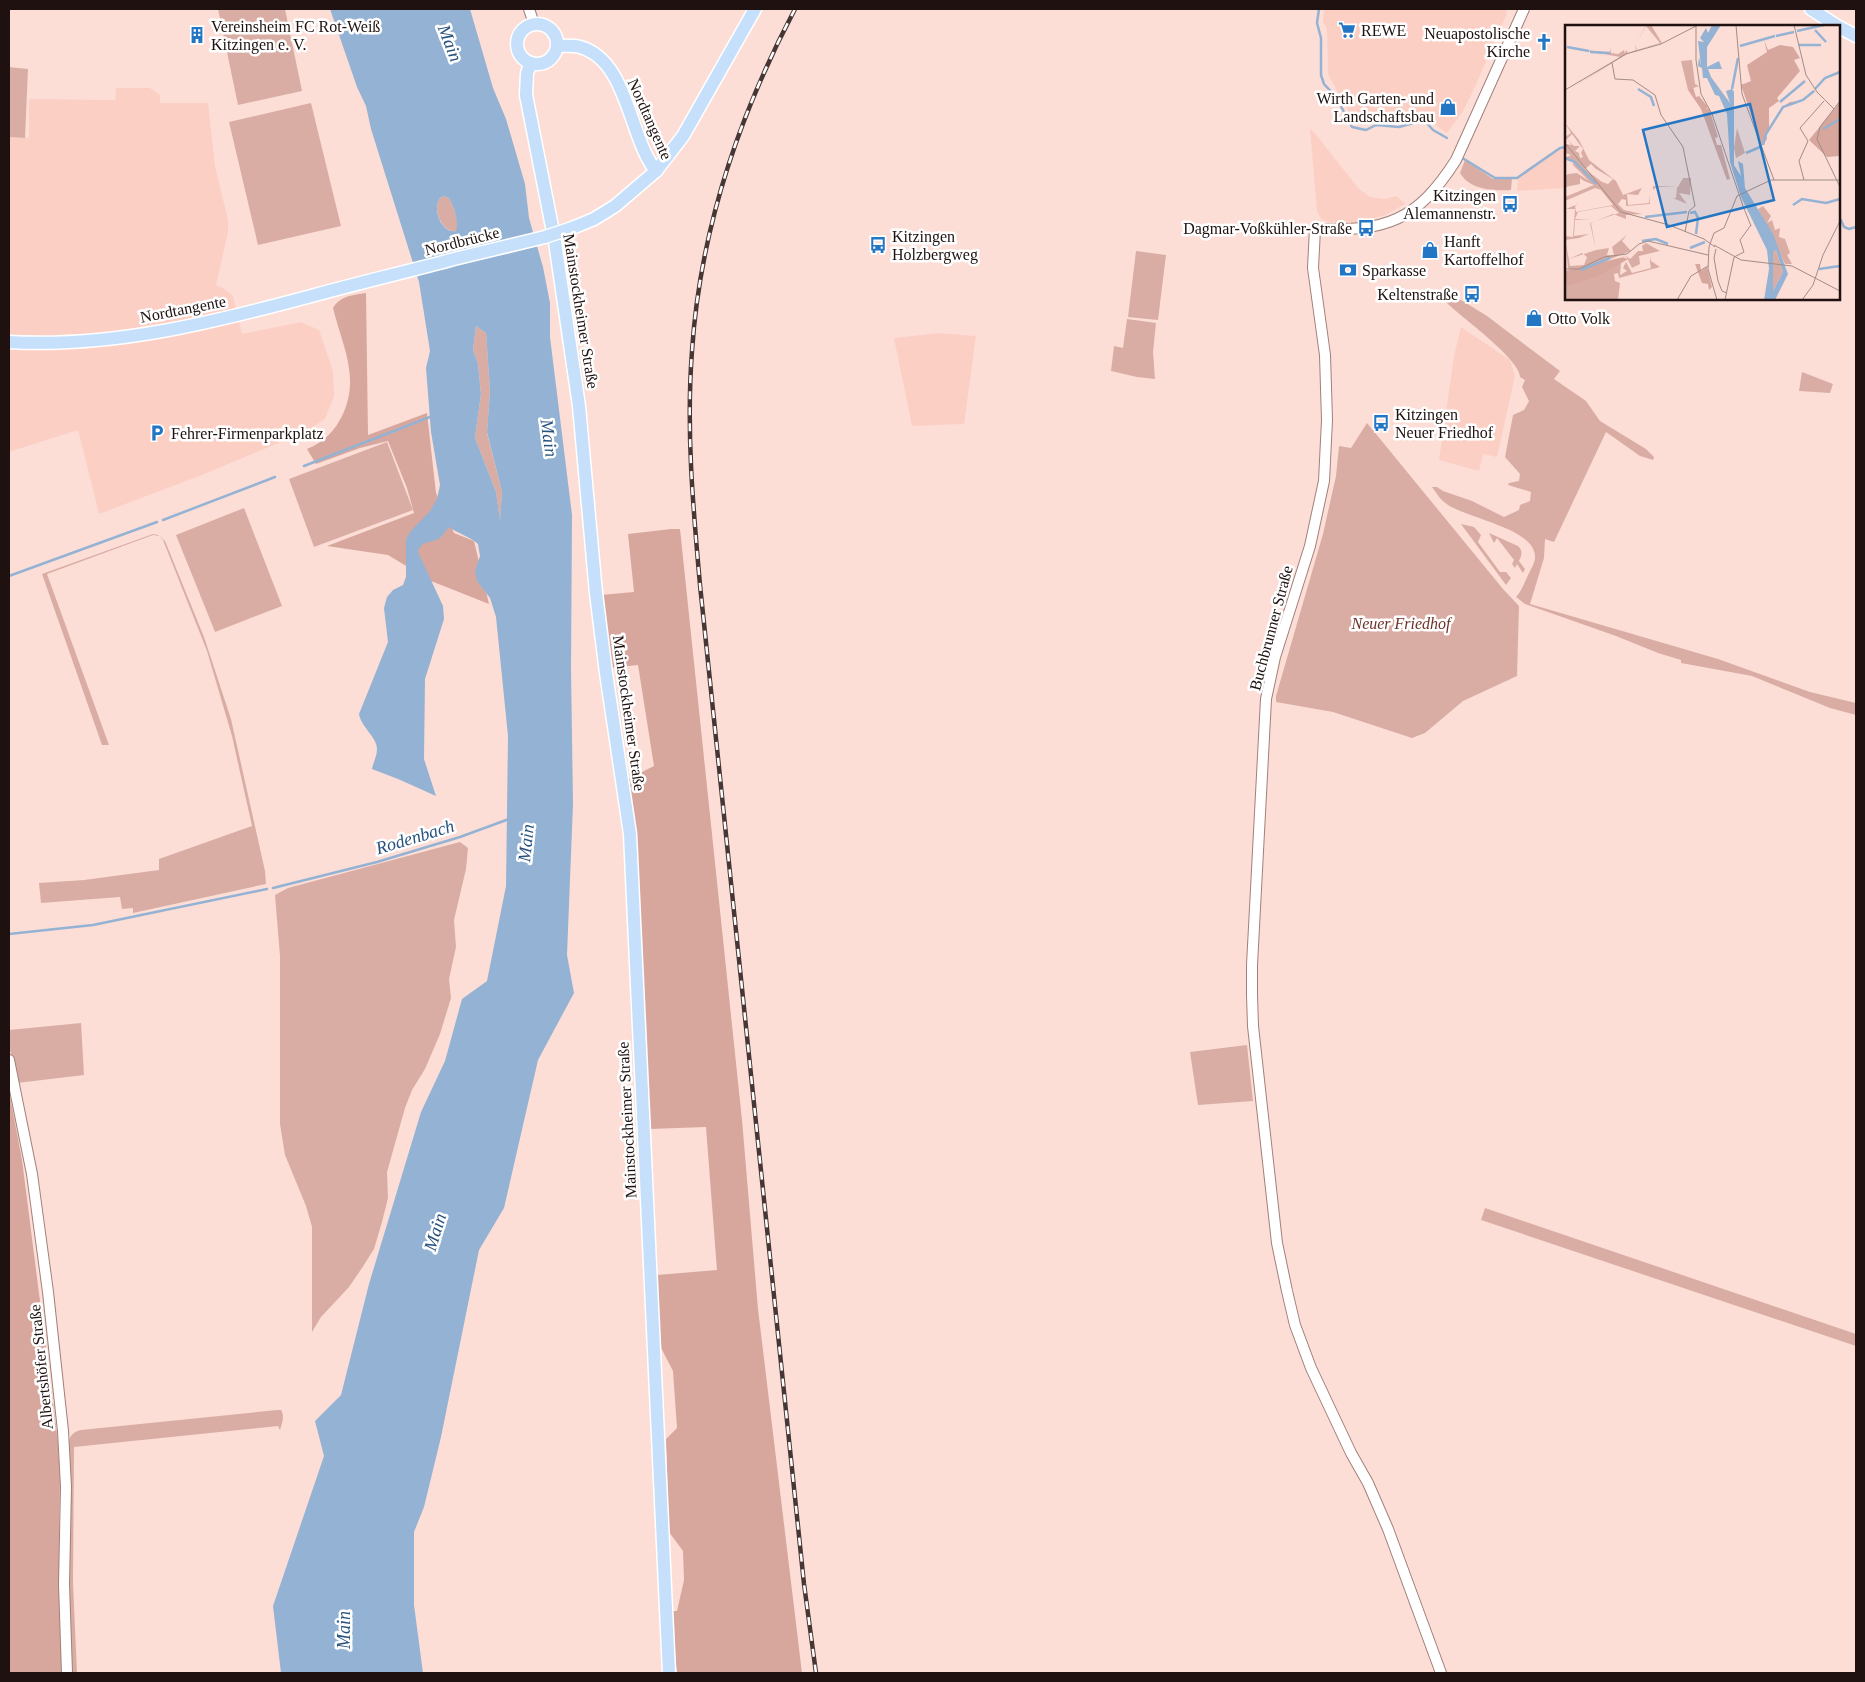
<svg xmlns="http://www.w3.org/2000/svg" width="1865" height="1682" font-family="Georgia,serif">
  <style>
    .built { fill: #fccfc5 }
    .green { fill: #d9ada4 }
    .forest { fill: #d7a79d }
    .water { fill: #94b2d3; fill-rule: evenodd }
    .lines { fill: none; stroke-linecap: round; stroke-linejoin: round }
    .stream { stroke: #94b2d3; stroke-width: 2.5 }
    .minor-casing { stroke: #a28079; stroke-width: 12 }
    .major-casing { stroke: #fff; stroke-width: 15 }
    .minor { stroke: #fff; stroke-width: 10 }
    .major { stroke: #c6e0fc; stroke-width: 12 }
    .rail-casing { stroke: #473734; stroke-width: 4.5 }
    .rail { stroke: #fff; stroke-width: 2.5; stroke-dasharray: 8; stroke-linecap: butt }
    .major-bridge-casing { stroke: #fff; stroke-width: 15; stroke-linecap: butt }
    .major-bridge { stroke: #c6e0fc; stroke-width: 12 }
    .labels { text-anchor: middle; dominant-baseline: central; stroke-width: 5; stroke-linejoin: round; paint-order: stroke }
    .poi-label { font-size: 16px; fill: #1e110f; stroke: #fff; text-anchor: start }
    .street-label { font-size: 16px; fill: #1e110f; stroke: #fff }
    .park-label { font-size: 16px; font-style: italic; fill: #6d3126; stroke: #fff }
    .water-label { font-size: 18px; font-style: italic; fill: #27527e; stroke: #fff }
    .inset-river { fill: none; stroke: #94b2d3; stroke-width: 2.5 }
    .inset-road { fill: none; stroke: #a38c87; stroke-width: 1 }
    .view { fill: #2276c4; fill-opacity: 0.15; stroke: #2276c4; stroke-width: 2.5 }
    .inset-edge { fill: none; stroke: #1e110f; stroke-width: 2.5 }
  </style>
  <rect width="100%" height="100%" fill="#fcded7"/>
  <!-- built -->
  <g class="built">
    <path d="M1324,9H1507L1506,16L1474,89L1463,111L1447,133L1428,120L1416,119L1400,124L1373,123L1367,125L1358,124L1350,114L1328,74L1327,30L1323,21Z"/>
    <path d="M116,88H150L160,95V103H208L215,166L228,220V232L216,285L223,288L233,296L242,334L301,322L319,330L333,371L334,396L325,419L305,432L202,475L99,514L78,430L9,452V137L29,138V99L115,100Z"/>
    <path d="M1310,128L1318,137L1358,188L1370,197L1384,199L1397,196L1405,204L1385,215L1357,223H1331L1321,219L1317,211Z"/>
    <path d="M1566,147V188L1517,191L1518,178L1560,148Z"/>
    <path d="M1461,327L1510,360L1515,376L1497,457L1483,454L1479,471L1439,460L1454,356Z"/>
    <path d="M940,333L976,336L964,424L912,426L894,338Z"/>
  </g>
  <!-- green -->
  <g class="green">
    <path d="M218,9H285L302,91L238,105Z"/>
    <path d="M9,67L28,69L25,138L9,137Z"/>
    <path d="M311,103L341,226L258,245L229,122Z"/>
    <path d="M1465,160L1493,179H1512L1511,190C1493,191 1470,190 1460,173Z"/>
    <path d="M443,196L449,198C454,208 459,220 457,231C440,234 430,203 443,196Z"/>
    <path d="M1136,251L1166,255L1158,320L1128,317Z"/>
    <path d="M1448,292L1487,316L1560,371L1554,379L1586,401L1600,421L1646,449L1654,457L1653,460L1640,456L1606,432L1554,542L1545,539L1544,558L1530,604L1718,659L1810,692L1856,703V715L1830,708L1752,676L1681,663V660L1658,653L1616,636L1525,604L1516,597C1522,591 1525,581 1529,573C1531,569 1534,564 1535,559C1538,527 1463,519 1444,502C1439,498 1436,492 1432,487H1437L1443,491L1472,501L1504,517L1519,510L1520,505L1530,501L1531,492L1508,485L1509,483L1519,481L1520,474L1505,457L1513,415L1524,410L1529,401L1522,387L1525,380L1520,377C1520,359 1461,317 1447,303L1443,296Z"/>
    <path d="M1127,319L1156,323L1153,352L1155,379L1137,377L1111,371L1114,346L1123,348Z"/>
    <path d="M476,326L486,333L490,391L487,433L502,492L500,522L496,492L475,438L481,394L478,364L473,350Z"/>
    <path d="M1802,372L1833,384L1830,393L1799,391Z"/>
    <path d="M1367,423L1503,589L1519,606L1517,676L1463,701L1425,733L1412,738L1333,712L1276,702V696L1323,534L1336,476L1339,446L1351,448Z"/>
    <path d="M387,442L413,510L314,547L289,479Z"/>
    <path d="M244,508L282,606L215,632L176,535Z"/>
    <path d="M1461,524L1474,527L1481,535L1478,542L1500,572H1506L1511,578L1506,585Z"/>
    <path d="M1489,533L1518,546C1523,551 1522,555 1519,561L1525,569L1523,573L1517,564L1515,568L1512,564L1514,560L1497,538L1494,543Z"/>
    <path d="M153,534L158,535L165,541L204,637L231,719L265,871L266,884L133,913V908L122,909L120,897L41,903L39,883L84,880L159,870V859L252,826L232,736L207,651L163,540L159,536L153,535L47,574L109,745H102L42,574Z"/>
    <path d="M460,842L468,848L466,869L454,920L456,947L449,979L451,998L440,1034L425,1069L412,1090L405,1108L387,1172L388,1198L382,1222L374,1249L362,1268L349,1287L321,1317L312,1332V1227L306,1206L285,1155L280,1124V956L275,895L288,888Z"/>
    <path d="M81,1023L84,1075L17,1083L9,1045V1030Z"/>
    <path d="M1247,1045L1253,1101L1198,1105L1190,1052Z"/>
    <path d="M1485,1208L1856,1334V1346L1481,1220Z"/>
    <path d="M277,1410H281C285,1417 282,1423 280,1430L278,1426L74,1447L73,1583L77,1673H70L68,1624L69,1441C71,1434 74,1432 81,1430Z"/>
  </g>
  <!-- forest -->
  <g class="forest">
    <path d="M366,293L368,435L427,413L436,493L454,533L474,541L489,604L431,581L388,555L327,546L414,513L407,488L388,441L360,448L316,464L307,449C324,442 335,431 343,414C360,376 342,345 333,308C340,296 353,295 366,293Z"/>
    <path d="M671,529H680L742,1120L758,1309L802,1673H677L671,1611H677L684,1580L683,1551L669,1532L666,1439L677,1428L673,1371L657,1340V1275L717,1270L706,1127L649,1129L626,780L654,766L638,665L610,668L601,595L634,592L628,534Z"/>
    <path d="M9,1091L22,1160L58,1442L60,1481L59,1530L64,1673H9Z"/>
  </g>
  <!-- water -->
  <path class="water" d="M330,9H470L493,88L506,119L525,184L529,218L543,267L550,303V337L572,515L571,669L573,804L567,955L574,993L538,1060L504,1208L479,1250L441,1437L424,1507L414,1532V1605L423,1673H281L273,1606L324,1456L315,1421L341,1395L369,1284L421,1112L445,1061L462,999L487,981L506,886L508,736L496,617L490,598L477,581L475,571L480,556L478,544C469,536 459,534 449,527C446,530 444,534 441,537C433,544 421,539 418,552L443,606L444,619L425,679L424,759L436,796L398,779L372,769C373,763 377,756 377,749C377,737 361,727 359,714L388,642L384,608L387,597L393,590L403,585L406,577V540L410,532L430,511L437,499L440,485L431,432L426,368L430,351L419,282L371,129L366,106L357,87ZM443,196L449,198C454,208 459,220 456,231C440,234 430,203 443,196ZM476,326L486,333L490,391L487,432L502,492L500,520L496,492L475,438L481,394L478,364L473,350Z"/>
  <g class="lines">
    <!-- stream -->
    <g class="stream">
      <path d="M1319,9L1317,23L1321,38V75L1324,84L1336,97L1352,127L1366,130L1376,125L1399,127L1424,120L1433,130L1447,138"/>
      <path d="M1464,159L1495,178H1517L1560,148L1566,147"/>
      <path d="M1839,220H1841L1844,227L1849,229L1856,227"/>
      <path d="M304,466L430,417"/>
      <path d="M163,520L275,477"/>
      <path d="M9,576L157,522"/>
      <path d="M273,888L377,862L460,837L509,819"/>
      <path d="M9,934L93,925L267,889"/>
    </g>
    <!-- minor casing -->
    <g class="minor-casing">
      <g id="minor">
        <path d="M529,9L534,24"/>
        <path d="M9,1060L32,1174L48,1292L63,1431L66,1487L64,1584L67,1673"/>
        <path d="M1441,1673L1388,1529L1368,1483L1351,1453L1311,1368L1295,1325L1287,1291L1277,1243L1253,1026L1252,995V965L1266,699L1275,657L1310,546L1324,481L1327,420L1325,355L1313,268L1315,229C1386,232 1417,221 1456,160L1524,9"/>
      </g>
    </g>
    <!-- major casing -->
    <g class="major-casing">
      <g id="major">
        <path d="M1811,9L1837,26"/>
        <circle cx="537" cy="44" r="20"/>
        <path d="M1839,27L1856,36"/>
        <path d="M557,46C565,46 573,45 580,47C628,60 629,138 656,171"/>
        <path d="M531,63L527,73L526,95L555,242L579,406L596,593L606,673L630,834L669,1673"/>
        <path d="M572,228L594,219L615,206L656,171L683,136L755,9"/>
        <path d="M9,342C113,348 215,322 315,295C362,282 410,271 458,258"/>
      </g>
    </g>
    <!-- minor -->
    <use href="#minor" class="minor"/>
    <!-- major -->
    <use href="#major" class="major"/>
    <!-- rail casing -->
    <g class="rail-casing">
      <path id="rail" d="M795,9C739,115 700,230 692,351C686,429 693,507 700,585L804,1584L816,1673"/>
    </g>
    <!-- rail -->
    <use href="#rail" class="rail"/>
    <!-- major-bridge casing -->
    <g class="major-bridge-casing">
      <path id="major-bridge" d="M458,258L545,237L572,228"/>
    </g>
    <!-- major-bridge -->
    <use href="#major-bridge" class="major-bridge"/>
  </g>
  <!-- icons -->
  <defs>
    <g id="supermarket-bare" transform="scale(1.35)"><path d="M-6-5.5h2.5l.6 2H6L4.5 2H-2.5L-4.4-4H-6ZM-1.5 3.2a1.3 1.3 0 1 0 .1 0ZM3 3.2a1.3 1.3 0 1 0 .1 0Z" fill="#2276c4" stroke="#fff" stroke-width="2.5" paint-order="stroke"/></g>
    <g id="building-bare" transform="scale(1.35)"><path d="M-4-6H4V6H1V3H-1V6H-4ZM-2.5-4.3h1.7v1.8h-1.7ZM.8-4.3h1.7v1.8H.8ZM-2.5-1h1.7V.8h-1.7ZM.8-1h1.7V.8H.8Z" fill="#2276c4" stroke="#fff" stroke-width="2.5" paint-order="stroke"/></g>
    <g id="church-bare" transform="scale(1.35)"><path d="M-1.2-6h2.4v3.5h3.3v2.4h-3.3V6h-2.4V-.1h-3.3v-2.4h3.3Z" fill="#2276c4" stroke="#fff" stroke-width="2.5" paint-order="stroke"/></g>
    <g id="shop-bare" transform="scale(1.35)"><path d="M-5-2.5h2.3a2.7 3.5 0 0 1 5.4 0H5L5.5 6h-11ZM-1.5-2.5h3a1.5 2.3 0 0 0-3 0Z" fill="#2276c4" stroke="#fff" stroke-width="2.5" paint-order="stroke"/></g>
    <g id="bus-bare" transform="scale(1.35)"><path d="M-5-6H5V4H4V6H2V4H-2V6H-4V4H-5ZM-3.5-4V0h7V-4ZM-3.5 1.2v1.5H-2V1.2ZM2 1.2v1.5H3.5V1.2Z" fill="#2276c4" stroke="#fff" stroke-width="2.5" paint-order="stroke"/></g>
    <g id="bank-bare" transform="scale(1.35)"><path d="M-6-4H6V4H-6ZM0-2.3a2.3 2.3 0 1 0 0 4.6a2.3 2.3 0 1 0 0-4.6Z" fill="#2276c4" stroke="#fff" stroke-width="2.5" paint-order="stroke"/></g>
    <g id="parking-bare" transform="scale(1.35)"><path d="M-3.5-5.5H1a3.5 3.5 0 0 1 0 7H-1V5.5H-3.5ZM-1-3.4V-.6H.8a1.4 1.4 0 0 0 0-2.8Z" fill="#2276c4" stroke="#fff" stroke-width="2.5" paint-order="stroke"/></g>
  </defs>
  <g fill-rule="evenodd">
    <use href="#supermarket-bare" x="1347" y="30"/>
    <use href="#building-bare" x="197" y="35"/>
    <use href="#church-bare" x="1544" y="42"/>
    <use href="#shop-bare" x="1448" y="107"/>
    <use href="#bus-bare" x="1510" y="204"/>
    <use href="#bus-bare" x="1366" y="228"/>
    <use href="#bus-bare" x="878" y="245"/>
    <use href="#shop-bare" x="1430" y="250"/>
    <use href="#bank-bare" x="1348" y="270"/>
    <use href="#bus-bare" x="1472" y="294"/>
    <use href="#shop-bare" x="1534" y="318"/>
    <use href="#bus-bare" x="1381" y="423"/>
    <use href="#parking-bare" x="157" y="433"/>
  </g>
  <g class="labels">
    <!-- poi labels -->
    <g class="poi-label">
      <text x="211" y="26">Vereinsheim FC Rot-Weiß<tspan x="211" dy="18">Kitzingen e. V.</tspan></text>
      <text x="1361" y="30">REWE</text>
      <text x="1530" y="33" text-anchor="end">Neuapostolische<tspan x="1530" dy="18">Kirche</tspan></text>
      <text x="1434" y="98" text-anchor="end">Wirth Garten- und<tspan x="1434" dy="18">Landschaftsbau</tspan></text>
      <text x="1496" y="195" text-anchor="end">Kitzingen<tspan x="1496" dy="18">Alemannenstr.</tspan></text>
      <text x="1352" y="228" text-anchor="end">Dagmar-Voßkühler-Straße</text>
      <text x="892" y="236">Kitzingen<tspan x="892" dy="18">Holzbergweg</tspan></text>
      <text x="1444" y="241">Hanft<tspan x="1444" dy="18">Kartoffelhof</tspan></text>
      <text x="1362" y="270">Sparkasse</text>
      <text x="1458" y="294" text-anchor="end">Keltenstraße</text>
      <text x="1548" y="318">Otto Volk</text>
      <text x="1395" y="414">Kitzingen<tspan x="1395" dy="18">Neuer Friedhof</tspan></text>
      <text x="171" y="433">Fehrer-Firmenparkplatz</text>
    </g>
    <!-- street labels -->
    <g class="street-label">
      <text transform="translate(650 119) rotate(66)">Nordtangente</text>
      <text transform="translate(462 241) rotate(-14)">Nordbrücke</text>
      <text transform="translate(183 309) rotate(-11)">Nordtangente</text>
      <text transform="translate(581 311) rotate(81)">Mainstockheimer Straße</text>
      <text transform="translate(1271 628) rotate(-75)">Buchbrunner Straße</text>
      <text transform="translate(629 713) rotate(82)">Mainstockheimer Straße</text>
      <text transform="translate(627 1120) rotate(-93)">Mainstockheimer Straße</text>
      <text transform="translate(41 1367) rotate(-96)">Albertshöfer Straße</text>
    </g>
    <!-- park labels -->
    <g class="park-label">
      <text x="1401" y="623">Neuer Friedhof</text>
    </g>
    <!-- water labels -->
    <g class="water-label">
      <text transform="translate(450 43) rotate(69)">Main</text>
      <text transform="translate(549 438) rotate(82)">Main</text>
      <text transform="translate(415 837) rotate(-17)">Rodenbach</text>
      <text transform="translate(526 843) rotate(-84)">Main</text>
      <text transform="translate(435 1232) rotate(-73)">Main</text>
      <text transform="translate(344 1630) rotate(-90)">Main</text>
    </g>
  </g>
  <!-- overview -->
  <g transform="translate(1565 25)">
    <rect width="275" height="275" fill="#fcded7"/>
    <path d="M81,0H86L97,18L62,29L7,63L55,32L0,22L45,28L46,22V28L53,29L59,25L60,29L61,25L63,28L71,25L70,19L72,25L95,18L81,1L72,17ZM127,35L130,59L134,61L123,65L116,36ZM0,98L14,115L24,135L51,156L58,170L77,163L73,170L62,169L63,180L84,178V170L85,179L61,181V175L57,174L53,179L59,185L77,189L61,190V194L48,189L26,198L31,225L44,223L42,230H49L47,222L62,210L57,216L66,226L17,245L3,244L0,211L8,212L10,184H1L13,179L10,181L11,187L48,180L36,165L30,163L0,176V172L29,160L19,156L15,153V159L1,162L0,151L3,149L12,148L24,156L8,140V136L0,133L6,130L1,128L0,119L7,120L0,112L6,108ZM7,109L18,124L16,128L18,132L15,133L14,128L10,126L15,121H9L2,114ZM26,139L31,144L48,154L43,159L37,157L20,144ZM46,181L54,188L25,198L31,225L4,234L0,215L14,213L24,209L9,211L10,195H25L10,194L13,187ZM17,228L22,232L19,240L5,241L4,234ZM172,103L180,128L171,133L169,123ZM118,153H126L125,170L114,168L122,179L108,173H111L112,162H92L88,165V161H93L113,162ZM198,181L206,191L202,198L207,195L210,205L215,203L214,212L220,214L225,228L222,230L227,239H220L193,184ZM81,218L95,226L74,231L75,239L67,243L61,231L65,234L73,226H78L77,221ZM211,225L218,247L208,266V227ZM86,231V236L95,242L54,253L53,248L49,249L50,256L55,258L53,275H0V262L56,238L55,250L62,246L58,243L61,237L67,248L86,243L85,237Z" fill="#d9ada4" fill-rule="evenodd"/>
    <path d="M199,15L203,25L215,20L228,22L235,33L229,35L235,46L212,73L214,76L204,83V105L216,84L222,79L225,77L236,76L249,65L251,68L249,66L238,75L219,82L201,109L202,114L197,121L176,60L186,56L182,40L202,27ZM128,62L131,72L134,71L143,82L141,84L144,83L153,112L150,113L152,120H156L165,154L162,155L136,84L123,65ZM275,77V131L262,132L244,115ZM63,231L57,232L63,234L53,240L31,252L0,262V246ZM130,239H135L136,246L142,242L147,262L144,265L143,259L137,258Z" fill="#d7a79d"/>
    <path d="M147,0H156L142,22V42L154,36L157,44H143L146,52L165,78L161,66L167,64L169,67V140L176,151L173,136L178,139L180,163L208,209L223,249L210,275H199L204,244L202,225L176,172L165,137L162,89L154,71L150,70L142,53H138L137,43L133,41L134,32L136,41L133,16L139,17L135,13L141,3L143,8ZM211,225L218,247L208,266V227Z" fill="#94b2d3" fill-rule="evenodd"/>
    <path class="inset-river" d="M250,5L261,17M232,6L259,0M211,11L229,7M234,20H256M175,21L210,11M2,22L24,26M25,27L45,28M73,64L86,72L89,81M167,64L173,33M250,64L260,53L275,47M215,77L240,56M258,104L275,94M198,120L201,109L218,82L238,75L249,66M181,128L195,122M0,133L10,137L31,159M228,180L237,174L261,178L275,174M125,188L130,187L133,193L131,209M80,192L122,187M77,216L91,214L103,219M125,223L140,217M254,244L275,241M16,245L45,233"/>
    <path class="inset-road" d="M131,0V35L136,69L147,89L178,181M171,0L177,69L209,155M229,0L241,50L252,67L269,84M47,38L50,54L68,55L90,70L96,90L118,122L130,181L124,186L120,207M0,65L61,29L96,19L131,1M275,76L255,102L252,114L275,162M0,118L56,187L104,200L139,214L150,222M239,155L234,136L243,116L235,103L259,76M178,181L186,201M149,220L176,235L227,241L275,266M151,224L149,233L153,256L157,266L162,268M0,244H14L39,232L62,229L74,219L83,216L143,230M112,275L126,251L143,241M152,275L143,244L144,222L149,208L159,203L172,171L206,155H275M160,275L169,232L179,227L175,215L186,200M237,275L248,260L258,230L275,196"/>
    <path class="view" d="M185,79L209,175L102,202L78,105Z"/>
    <rect width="275" height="275" class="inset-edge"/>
  </g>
  <!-- border -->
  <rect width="1865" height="1682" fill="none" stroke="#1e110f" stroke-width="20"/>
</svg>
